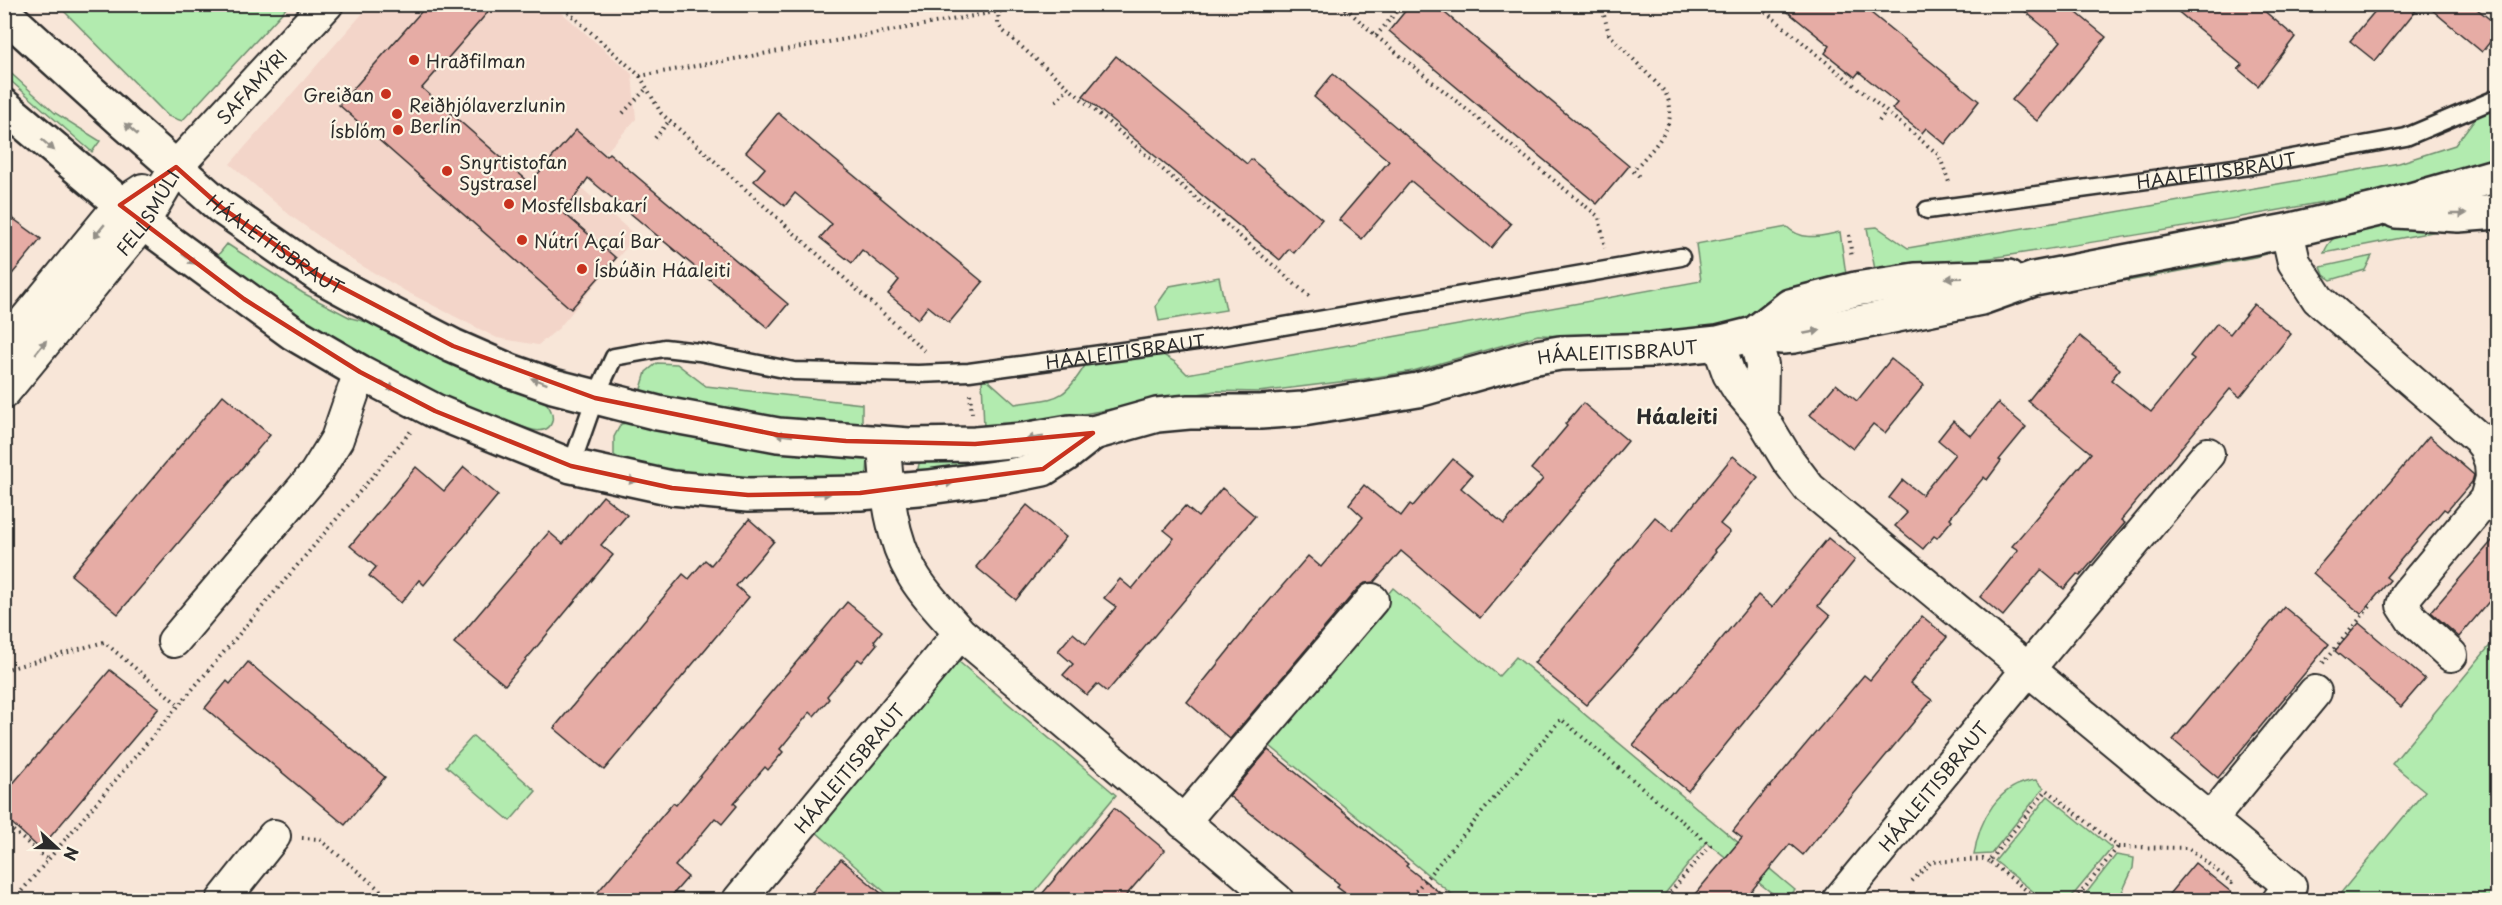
<svg xmlns="http://www.w3.org/2000/svg" width="2502" height="905" font-family="'Playpen Sans',sans-serif">
  <style>
    .built { fill: #f3d5c9 }
    .green { fill: #b2ebaf; stroke: #6e8b6d; stroke-width: 1.5 }
    .building { fill: #e6aca5; stroke: #2b2b2b; stroke-width: 1.5 }
    .lines { fill: none; stroke-linecap: round; stroke-linejoin: round }
    .lane-casing { stroke: #2b2b2b; stroke-width: 21 }
    .street-casing { stroke: #2b2b2b; stroke-width: 36 }
    .secondary-casing { stroke: #2b2b2b; stroke-width: 38 }
    .path { stroke: #2b2b2b; stroke-width: 4; stroke-dasharray: 1.5 4.5; stroke-linecap: butt }
    .lane { stroke: #fcf5e5; stroke-width: 16 }
    .street { stroke: #fcf5e5; stroke-width: 32 }
    .secondary { stroke: #fcf5e5; stroke-width: 33 }
    .oneway { fill: #949088 }
    .marked { fill: none; stroke: #c8321e; stroke-width: 4.5; stroke-linejoin: round }
    .poi-dot { fill: #c8321e; stroke: #fcf5e5; stroke-width: 2 }
    .labels { text-anchor: middle; dominant-baseline: central; stroke-width: 4.5; stroke-linejoin: round; paint-order: stroke }
    .poi-label { font-size: 18px; fill: #2b2b2b; stroke: #fcf5e5; text-anchor: start }
    .street-label { font-size: 18px; fill: #2b2b2b; stroke: #fcf5e5 }
    .neighbourhood-label { font-size: 20px; font-weight: bold; fill: #2b2b2b; stroke: #fcf5e5 }
  </style>
  <rect width="100%" height="100%" fill="#f8e6d8"/>
  <filter id="ink" filterUnits="userSpaceOnUse"><feTurbulence type="fractalNoise" baseFrequency=".0167" numOctaves="2"/><feDisplacementMap in="SourceGraphic" scale="12" xChannelSelector="R" yChannelSelector="G"/><feConvolveMatrix kernelMatrix="1 2 1 2 8 2 1 2 1" color-interpolation-filters="sRGB"/></filter>
  <g filter="url(#ink)">
    <!-- built -->
    <path class="built" d="M370,5H553L632,74L636,119L577,184L636,236L558,329L538,345L497,338L407,292L352,260L291,216L230,164Z"/>
    <!-- green -->
    <g class="green">
      <path d="M58,5H289L182,121L168,116Z"/>
      <path d="M5,68L55,113L100,141L92,152L5,76Z"/>
      <path d="M2497,106V166L2489,168C2286,213 2082,245 1876,275L1867,228L1877,227L1908,248L2399,163L2455,145L2479,113Z"/>
      <path d="M2400,222L2458,227L2324,253C2334,223 2374,226 2400,222Z"/>
      <path d="M1787,227C1803,242 1820,236 1840,232L1847,282L1729,328L1619,338L1538,335L1413,371L1364,379L1258,392L1215,391L1043,421L984,428L982,379L988,380L1015,404C1058,397 1062,403 1086,364L1160,353L1175,362L1187,374L1701,281L1696,244Z"/>
      <path d="M227,244L303,293L351,318L383,326L542,399C560,414 554,437 529,429C449,403 359,359 288,314C262,298 238,278 214,260Z"/>
      <path d="M2266,247L2269,253L2255,257L2128,281L2132,275Z"/>
      <path d="M2372,256L2365,270L2331,280L2324,275L2321,267Z"/>
      <path d="M1219,277L1226,310L1159,321L1156,306L1170,286Z"/>
      <path d="M657,363L677,364L706,386L862,404V433L647,400L641,389L646,372Z"/>
      <path d="M639,421L861,453L868,460L867,472L860,483H761L632,467L614,455V437L621,424Z"/>
      <path d="M1040,449L1046,458L917,473L919,464L925,460Z"/>
      <path d="M1393,588L1499,676L1516,657L1795,890L1786,900H1781L1706,842L1660,900H1459L1265,742Z"/>
      <path d="M2497,637V900H2335L2425,791L2392,764Z"/>
      <path d="M958,661L1116,795L1028,900H894L816,832Z"/>
      <path d="M473,736L536,791L510,821L446,766Z"/>
      <path d="M2036,780L2044,788L1991,854L1974,855C1979,820 1998,784 2036,780Z"/>
      <path d="M2048,796L2112,848L2069,900H2044L1995,861Z"/>
      <path d="M2116,855L2134,858L2133,868L2119,899L2081,900Z"/>
    </g>
    <!-- building -->
    <g class="building">
      <path d="M428,4H495L422,88L530,183L576,130L606,156L609,153L788,304L768,328L588,178L564,213L616,258L571,309L339,105Z"/>
      <path d="M1411,4H1434L1629,166L1597,204L1389,31Z"/>
      <path d="M1778,4H1860L1979,101L1945,144L1926,128L1922,133L1892,109L1897,103L1859,72L1855,77L1825,53L1830,46Z"/>
      <path d="M2016,4H2066L2106,37L2037,121L2012,100L2061,41Z"/>
      <path d="M2169,4H2256L2295,37L2258,86L2238,69L2242,65Z"/>
      <path d="M2381,4H2421L2375,61L2350,41Z"/>
      <path d="M2425,4H2471L2498,26V32L2482,52Z"/>
      <path d="M1116,56L1247,164L1251,159L1322,219L1294,253L1289,249L1280,260L1083,96Z"/>
      <path d="M1333,74L1511,224L1491,248L1411,181L1362,239L1339,220L1389,161L1314,97Z"/>
      <path d="M778,113L983,282L949,323L928,306L918,319L888,294L899,280L862,250L852,263L820,238L832,224L795,193L785,206L754,181L765,168L746,152Z"/>
      <path d="M4,212L41,239L4,284Z"/>
      <path d="M2254,304L2291,334L2240,397L2230,389L2121,520L2125,523L2080,576L2077,574L2064,589L2041,570L2003,616L1980,597L2018,550L2012,546L2091,453L2028,401L2080,336L2120,369L2111,380L2151,412L2194,359L2190,356L2217,323L2230,334Z"/>
      <path d="M1891,359L1924,385L1885,433L1873,424L1853,449L1810,415L1836,384L1857,401Z"/>
      <path d="M223,395L270,435L118,614L71,575Z"/>
      <path d="M1583,403L1628,441L1480,618L1401,551L1374,582L1365,583L1358,588L1230,739L1187,702L1257,615L1308,556L1321,567L1363,517L1349,504L1364,485L1401,516L1410,504L1413,506L1453,459L1472,475L1461,488L1504,524L1543,479L1531,469L1567,426L1565,424Z"/>
      <path d="M1998,403L2026,427L1999,460L2001,461L1987,480L1984,477L1950,518L1952,520L1937,538L1934,536L1923,549L1895,526L1907,513L1889,498L1903,480L1922,495L1955,454L1938,440L1953,421L1971,436Z"/>
      <path d="M2429,436L2474,475L2472,482L2447,511L2444,509L2386,577L2390,580L2361,614L2313,573Z"/>
      <path d="M1733,456L1758,477L1720,524L1730,532L1714,550L1716,552L1635,651L1586,705L1534,663L1655,517L1672,531Z"/>
      <path d="M416,467L444,491L464,467L498,495L424,585L419,580L401,603L369,576L376,567L350,546Z"/>
      <path d="M1222,488L1255,516L1107,692L1097,684L1087,695L1063,675L1073,664L1058,651L1073,633L1086,644L1116,607L1104,598L1120,579L1132,589L1174,538L1164,530L1185,506L1198,517Z"/>
      <path d="M603,496L627,515L601,545L613,555L505,685L454,643L549,532L563,544Z"/>
      <path d="M1027,505L1066,537L1016,600L976,567Z"/>
      <path d="M749,519L774,541L736,586L749,597L604,770L554,728L683,574L689,579L705,560L711,565Z"/>
      <path d="M2498,534V591L2459,637L2431,612Z"/>
      <path d="M1828,538L1855,560L1818,606L1830,616L1688,791L1633,745L1758,595L1772,607Z"/>
      <path d="M847,602L882,631L874,641L877,644L862,662L858,659L827,696L829,699L814,716L810,712L780,749L783,752L768,770L765,767L734,803L737,806L722,824L715,818L675,866L688,877L668,900H591L673,803L676,805Z"/>
      <path d="M2284,607L2329,644L2218,778L2173,740Z"/>
      <path d="M1922,616L1947,637L1910,683L1932,700L1803,855L1790,844L1744,900H1690L1742,838L1733,831L1769,786L1770,787L1864,675L1870,680Z"/>
      <path d="M2359,623L2425,679L2401,707L2335,651Z"/>
      <path d="M248,662L385,777L345,825L205,708L227,681L230,684Z"/>
      <path d="M110,670L159,708L40,849L4,816V794Z"/>
      <path d="M1268,750L1408,864L1406,866L1449,900H1354L1337,887L1339,884L1229,796Z"/>
      <path d="M1114,808L1165,850L1122,900H1037Z"/>
      <path d="M841,859L889,900H805Z"/>
      <path d="M2195,863L2241,900H2164Z"/>
    </g>
    <g class="lines">
      <!-- lane casing -->
      <g class="lane-casing">
        <g id="lane">
          <path id="s1" d="M1927,210L2249,166L2406,137L2498,98"/>
          <path id="s2" d="M571,466L595,398L614,357L664,348L699,352L794,371L918,374L969,372L1203,340L1681,257"/>
        </g>
      </g>
      <!-- street casing -->
      <g class="street-casing">
        <g id="street">
          <path d="M2287,231L2294,262L2318,299L2478,438L2485,447L2491,463L2492,478L2486,499L2407,594L2403,605L2412,619L2451,655"/>
          <path d="M1754,334L1762,365L1761,416"/>
          <path d="M1718,343L1729,374L1739,390L1761,416L1787,459L1809,488L2290,886L2279,900"/>
          <path d="M4,346L120,205L143,190"/>
          <path id="s3" d="M4,392L143,223L176,167L327,4"/>
          <path d="M884,444C887,488 889,535 913,575C925,596 944,614 960,633L1277,900"/>
          <path d="M174,641L316,473L337,439L360,372"/>
          <path d="M2210,820L2315,692"/>
          <path d="M1183,822L1372,600"/>
          <path d="M223,900L274,836"/>
          <path id="s4" d="M739,900L960,633"/>
          <path id="s5" d="M1839,900L2039,656L2208,454"/>
        </g>
      </g>
      <!-- secondary casing -->
      <g class="secondary-casing">
        <g id="secondary">
          <path id="s6" d="M4,13L125,123L221,207L320,276L379,308L453,346L510,371L553,386L658,413L778,435L909,445L975,444L1023,440L1070,432L1093,433L1157,415L1189,412H1260L1303,409L1418,390L1531,358L1560,353L1652,350L1718,343L1754,334L1782,337L1794,336L1981,298L2034,279L2287,231L2379,209L2498,175"/>
          <path d="M4,106L143,223L293,333L360,372L435,411L571,466L672,488L748,495L860,493L929,487L1009,476L1043,469L1065,455L1093,433"/>
          <path d="M2396,211L2458,215L2498,212"/>
          <path d="M1754,334L1790,306L1856,289L1915,280L2008,277"/>
        </g>
      </g>
      <!-- path -->
      <g class="path">
        <path d="M559,4L640,76L1040,4"/>
        <path d="M999,4L998,24L1002,30L1311,298"/>
        <path d="M1341,4L1376,36L1599,217L1605,248"/>
        <path d="M1601,4L1609,34L1665,92C1682,125 1653,147 1633,171L1642,179"/>
        <path d="M1756,4L1939,155L1950,185"/>
        <path d="M1738,6L1739,4"/>
        <path d="M1376,36L1403,4"/>
        <path d="M640,76L661,113L925,351"/>
        <path d="M1056,101L1068,88"/>
        <path d="M623,113L647,88"/>
        <path d="M1879,121L1886,112"/>
        <path d="M655,138L669,121"/>
        <path d="M1849,235L1852,258"/>
        <path d="M970,394L972,413"/>
        <path d="M2323,663L2372,604"/>
        <path d="M4,670L104,642L179,705"/>
        <path d="M4,823L48,860"/>
        <path d="M302,838L319,839L392,900"/>
        <path d="M1912,881L1931,862L1983,859L1989,861"/>
        <path d="M14,900L411,431"/>
        <path d="M1408,900L1561,719L1710,845L1664,900"/>
        <path d="M2039,900L1989,861L2047,790L2118,847L2189,848L2232,883L2236,880"/>
        <path d="M2075,900L2118,847"/>
      </g>
      <!-- lane -->
      <use href="#lane" class="lane"/>
      <!-- street -->
      <use href="#street" class="street"/>
      <!-- secondary -->
      <use href="#secondary" class="secondary"/>
    </g>
    <!-- one-way arrows -->
    <defs><path id="oneway-solid" d="M-6-.8H1V-3.2L6.5 0L1 3.2V.8H-6Z" transform="scale(1.5)"/></defs>
    <g class="oneway">
      <use href="#oneway-solid" transform="translate(131 129) rotate(-139)"/>
      <use href="#oneway-solid" transform="translate(48 145) rotate(41)"/>
      <use href="#oneway-solid" transform="translate(2458 214)"/>
      <use href="#oneway-solid" transform="translate(99 231) rotate(130)"/>
      <use href="#oneway-solid" transform="translate(189 259) rotate(37)"/>
      <use href="#oneway-solid" transform="translate(1954 278) rotate(178)"/>
      <use href="#oneway-solid" transform="translate(1812 332) rotate(-11)"/>
      <use href="#oneway-solid" transform="translate(41 347) rotate(-51)"/>
      <use href="#oneway-solid" transform="translate(539 381) rotate(-160)"/>
      <use href="#oneway-solid" transform="translate(388 386) rotate(27)"/>
      <use href="#oneway-solid" transform="translate(784 435) rotate(-174)"/>
      <use href="#oneway-solid" transform="translate(1035 438) rotate(171)"/>
      <use href="#oneway-solid" transform="translate(628 480) rotate(12)"/>
      <use href="#oneway-solid" transform="translate(945 484) rotate(-9)"/>
      <use href="#oneway-solid" transform="translate(822 494) rotate(-2)"/>
    </g>
  </g>
  <!-- marked area -->
  <path class="marked" d="M176,167L221,207L320,276L453,346L595,398L778,435L846,441L975,444L1093,433L1043,469L860,493L748,495L672,488L571,466L435,411L360,372L244,299L120,205Z"/>
  <!-- markers -->
  <g class="poi-dot">
    <circle cx="414" cy="60" r="6"/>
    <circle cx="386" cy="94" r="6"/>
    <circle cx="397" cy="114" r="6"/>
    <circle cx="398" cy="130" r="6"/>
    <circle cx="447" cy="171" r="6"/>
    <circle cx="509" cy="204" r="6"/>
    <circle cx="522" cy="240" r="6"/>
    <circle cx="582" cy="269" r="6"/>
  </g>
  <g class="labels">
    <!-- poi labels -->
    <g class="poi-label">
      <text x="426" y="60">Hraðfilman</text>
      <text x="374" y="94" text-anchor="end">Greiðan</text>
      <text x="409" y="104">Reiðhjólaverzlunin<tspan x="409" dy="21">Berlín</tspan></text>
      <text x="386" y="130" text-anchor="end">Ísblóm</text>
      <text x="459" y="161">Snyrtistofan<tspan x="459" dy="21">Systrasel</tspan></text>
      <text x="521" y="204">Mosfellsbakarí</text>
      <text x="534" y="240">Nútrí Açaí Bar</text>
      <text x="594" y="269">Ísbúðin Háaleiti</text>
    </g>
    <!-- street labels -->
    <g class="street-label">
      <text stroke="none"><textPath href="#s3" startOffset="394">SAFAMÝRI</textPath></text>
      <text stroke="none"><textPath href="#s1" startOffset="292">HÁALEITISBRAUT</textPath></text>
      <text stroke="none"><textPath href="#s3" startOffset="230">FELLSMÚLI</textPath></text>
      <text stroke="none"><textPath href="#s6" startOffset="357">HÁALEITISBRAUT</textPath></text>
      <text stroke="none"><textPath href="#s2" startOffset="633">HÁALEITISBRAUT</textPath></text>
      <text stroke="none"><textPath href="#s6" startOffset="1750">HÁALEITISBRAUT</textPath></text>
      <text stroke="none"><textPath href="#s4" startOffset="172">HÁALEITISBRAUT</textPath></text>
      <text stroke="none"><textPath href="#s5" startOffset="148">HÁALEITISBRAUT</textPath></text>
    </g>
    <!-- neighbourhood labels -->
    <g class="neighbourhood-label">
      <text x="1677" y="416">Háaleiti</text>
    </g>
  </g>
  <!-- margin -->
  <rect width="2502" height="905" fill="none" stroke="#fcf5e5" stroke-width="24"/>
  <rect x="12" y="12" width="2478" height="881" fill="none" stroke="#2b2b2b" stroke-width="2" filter="url(#ink)"/>
  <!-- north arrow -->
  <g transform="translate(57 848) rotate(112)" stroke="#fcf5e5" stroke-width="4.5" paint-order="stroke">
  <path d="M0-4.5L10 22L0 15L-10 22Z" fill="#2b2b2b"/>
  <text y="-9" font-size="16" font-weight="bold" text-anchor="middle" fill="#2b2b2b">N</text>
  </g>
</svg>
